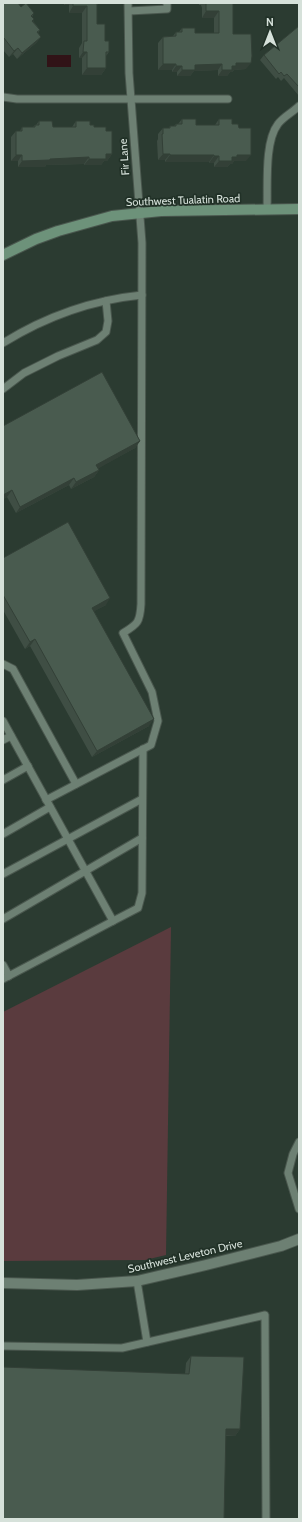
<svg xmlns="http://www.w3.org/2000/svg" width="302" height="1522" font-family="Cabin,sans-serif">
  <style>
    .green { fill: #5a3b3e }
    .water { fill: #311317 }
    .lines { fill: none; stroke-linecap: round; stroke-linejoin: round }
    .service-casing { stroke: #4a574e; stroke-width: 9 }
    .tertiary-casing { stroke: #4a574e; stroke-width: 12 }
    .secondary-casing { stroke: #4a574e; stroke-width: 12 }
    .service { stroke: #6d8073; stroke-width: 7 }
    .tertiary { stroke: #6d8073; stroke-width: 10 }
    .secondary { stroke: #6d927a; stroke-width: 10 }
    .wall { fill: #3f4e44 }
    .shaded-wall { fill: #334037 }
    .building { fill: #495b4f; stroke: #334037 }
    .labels { text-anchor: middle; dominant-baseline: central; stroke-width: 3.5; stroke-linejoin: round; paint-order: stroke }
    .street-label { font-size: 11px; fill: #d6e1da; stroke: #213127 }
  </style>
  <rect width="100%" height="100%" fill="#2b3b31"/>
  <!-- green -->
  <path class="green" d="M171,927L166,1255L145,1260L3,1261V1012Z"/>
  <!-- water -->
  <rect class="water" x="47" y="55" width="24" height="12"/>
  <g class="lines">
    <!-- service casing -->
    <g class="service-casing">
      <g id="service">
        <path d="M129,11L167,9V3"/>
        <path d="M3,97L17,99H228"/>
        <path d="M267,209C268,187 264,142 278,124C283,117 293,112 299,106"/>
        <path d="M3,343C45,317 92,300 142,295"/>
        <path d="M3,389L24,373L58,356L97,340L106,332L108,321L106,301"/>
        <path d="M3,664L13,669L76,784"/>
        <path d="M3,721L113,921L3,979"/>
        <path d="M3,740L11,736"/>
        <path d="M3,780L28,766"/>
        <path d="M46,800L151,745L158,721L152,692L123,633C138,624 140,622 141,604L142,243L129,73L128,3"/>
        <path d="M3,834L50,807"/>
        <path d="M3,874L142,799"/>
        <path d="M3,919L142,838"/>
        <path d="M113,921L138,908L142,893L143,749"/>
        <path d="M3,965L9,976"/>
        <path d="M299,1142L293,1154L288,1173L299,1209"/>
        <path d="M137,1281L147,1342"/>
        <path d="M3,1346L122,1348L265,1315L266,1519"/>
      </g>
    </g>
    <!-- tertiary casing -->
    <g class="tertiary-casing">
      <path id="tertiary" d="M3,1283L77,1285L137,1281L206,1265L281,1246L299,1239"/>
    </g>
    <!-- secondary casing -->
    <g class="secondary-casing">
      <path id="secondary" d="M3,255L36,239L58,231L112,216L161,211L299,209"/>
    </g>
    <!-- service -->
    <use href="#service" class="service"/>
    <!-- tertiary -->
    <use href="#tertiary" class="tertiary"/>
    <!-- secondary -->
    <use href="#secondary" class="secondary"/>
  </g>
  <!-- wall -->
  <g class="wall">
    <path d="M3,3L21,7L34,13L32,17L34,19L33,21L40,30L38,33L41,37L36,43L17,59L13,54L9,57L3,50Z"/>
    <path d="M64,3H99L97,5V24L105,41L109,52L106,56V68L101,75H82V58H79V48L82,43V13H69V5H64Z"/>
    <path d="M199,3H233V34L246,69L234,70L232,72H230L227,76H218V70L194,71L190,76H177V72H172V70H158V43L163,37L173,36L176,32H179L182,28L195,33H214V18H202V8L201,5H199Z"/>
    <path d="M299,26V96L284,78L281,81L278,77L276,79L260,60L264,55Z"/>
    <path d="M182,119L196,125H215L219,119L232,124L246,161H234L232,164H230L227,167H214V163H209V162H165V160H158L157,141L158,139V134L163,128H169L170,126H174L176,124H178Z"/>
    <path d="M39,121L53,127H72L76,121L90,125L94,127L106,131L112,154L107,161H104L101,165H84V164L46,165L45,167H18V161H11V137L16,131H20L22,127H33L35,125H36Z"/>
    <path d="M3,426L140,441L135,448L98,468L99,470L94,477L71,489L69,485L16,513L7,497L3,499Z"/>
    <path d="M3,558L106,605L94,611L149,726L92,757L30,646L25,649L3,610Z"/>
    <path d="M191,1356L240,1429L235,1436H226L185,1374L186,1363Z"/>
  </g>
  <!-- shaded-wall -->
  <g class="shaded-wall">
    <path d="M66,3H70L69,5H64Z"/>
    <path d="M73,6H87L82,13H69Z"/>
    <path d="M206,11H219L214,18H202Z"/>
    <path d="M41,37L36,43L17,59L22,53Z"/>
    <path d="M18,48L13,54L9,57L14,51Z"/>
    <path d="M83,52H87L82,58H79Z"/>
    <path d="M236,63H251L246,69L234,70L232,72H230L227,76H218L222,70L232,66Z"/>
    <path d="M163,64H176L172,70H158Z"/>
    <path d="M200,64H222L218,70L194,71L190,76H177L182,70L195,65Z"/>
    <path d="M176,66H182L177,72H172Z"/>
    <path d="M87,68H106L101,75H82Z"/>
    <path d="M106,154H112L107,161H104L101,165H84L89,159Z"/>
    <path d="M163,154H170L165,160H158Z"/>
    <path d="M16,155H22L18,161H11Z"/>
    <path d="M170,155H214L209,162H165Z"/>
    <path d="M237,155H251L246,161H234L232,164H230L227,167H214L219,161L232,157Z"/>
    <path d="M214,156H219L214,163H209Z"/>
    <path d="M89,157L84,164L46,165L45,167H18L22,161L50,159Z"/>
    <path d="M140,441L135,448L92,472L96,465Z"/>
    <path d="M99,470L94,477L71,489L76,482Z"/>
    <path d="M74,478L69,485L16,513L20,507Z"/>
    <path d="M12,490L7,497L3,499V495Z"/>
    <path d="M110,598L106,605L87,615L92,608Z"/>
    <path d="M35,639L30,646L25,649L30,642Z"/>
    <path d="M154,719L149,726L92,757L97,751Z"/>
    <path d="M226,1429H240L235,1436L221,1435Z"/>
  </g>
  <!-- building -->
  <g class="building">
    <path d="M3,3H18L21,7L26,3L34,13L31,16L34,19L32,21L40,30L37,32L41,37L22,53L18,48L14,51L4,38L3,39Z"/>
    <path d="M73,3H97V24H105V41H109V52H106V68H87V52H83L84,41H87V6H73Z"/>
    <path d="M206,3H233V34H251L252,56L251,63H236V66H232V70H222V64L195,65V70H182V66H176V64H163V37L176,36V32H182V28H195V33H219V11H206Z"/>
    <path d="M299,26V87L287,74L284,76L281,72L279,74L264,55Z"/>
    <path d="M182,119H196V125H219V119H232V124H238L239,128H251V155H237V157H232V161H219V156H214V155H170V154H163L162,134H163V128H170V126H176V124H182Z"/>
    <path d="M39,121H52L53,127H76V121H90V125H94V127H106V131H112V154H106V159H89V157L50,159V160L22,161V155H16V131H22V127H35V125H39Z"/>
    <path d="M102,372L140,441L96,465L99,470L76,482L74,478L20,507L12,490L3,495V426Z"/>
    <path d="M68,522L110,598L92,608L154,719L97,751L35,639L30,642L3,595V558Z"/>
    <path d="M191,1356L244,1357L240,1429H226L224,1519H3V1367L189,1374Z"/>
  </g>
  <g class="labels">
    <!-- street labels -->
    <g class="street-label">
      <text transform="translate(124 157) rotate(-94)">Fir Lane</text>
      <text transform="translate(183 200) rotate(-2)">Southwest Tualatin Road</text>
      <text transform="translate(185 1256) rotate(-13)">Southwest Leveton Drive</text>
    </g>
  </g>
  <!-- border -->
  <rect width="302" height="1522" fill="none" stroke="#d6e1da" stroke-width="8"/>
  <!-- north arrow -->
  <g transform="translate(270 32)" stroke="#213127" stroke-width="3" paint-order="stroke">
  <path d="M0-3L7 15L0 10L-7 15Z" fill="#d6e1da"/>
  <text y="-6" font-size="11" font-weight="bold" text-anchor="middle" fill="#d6e1da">N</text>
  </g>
</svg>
